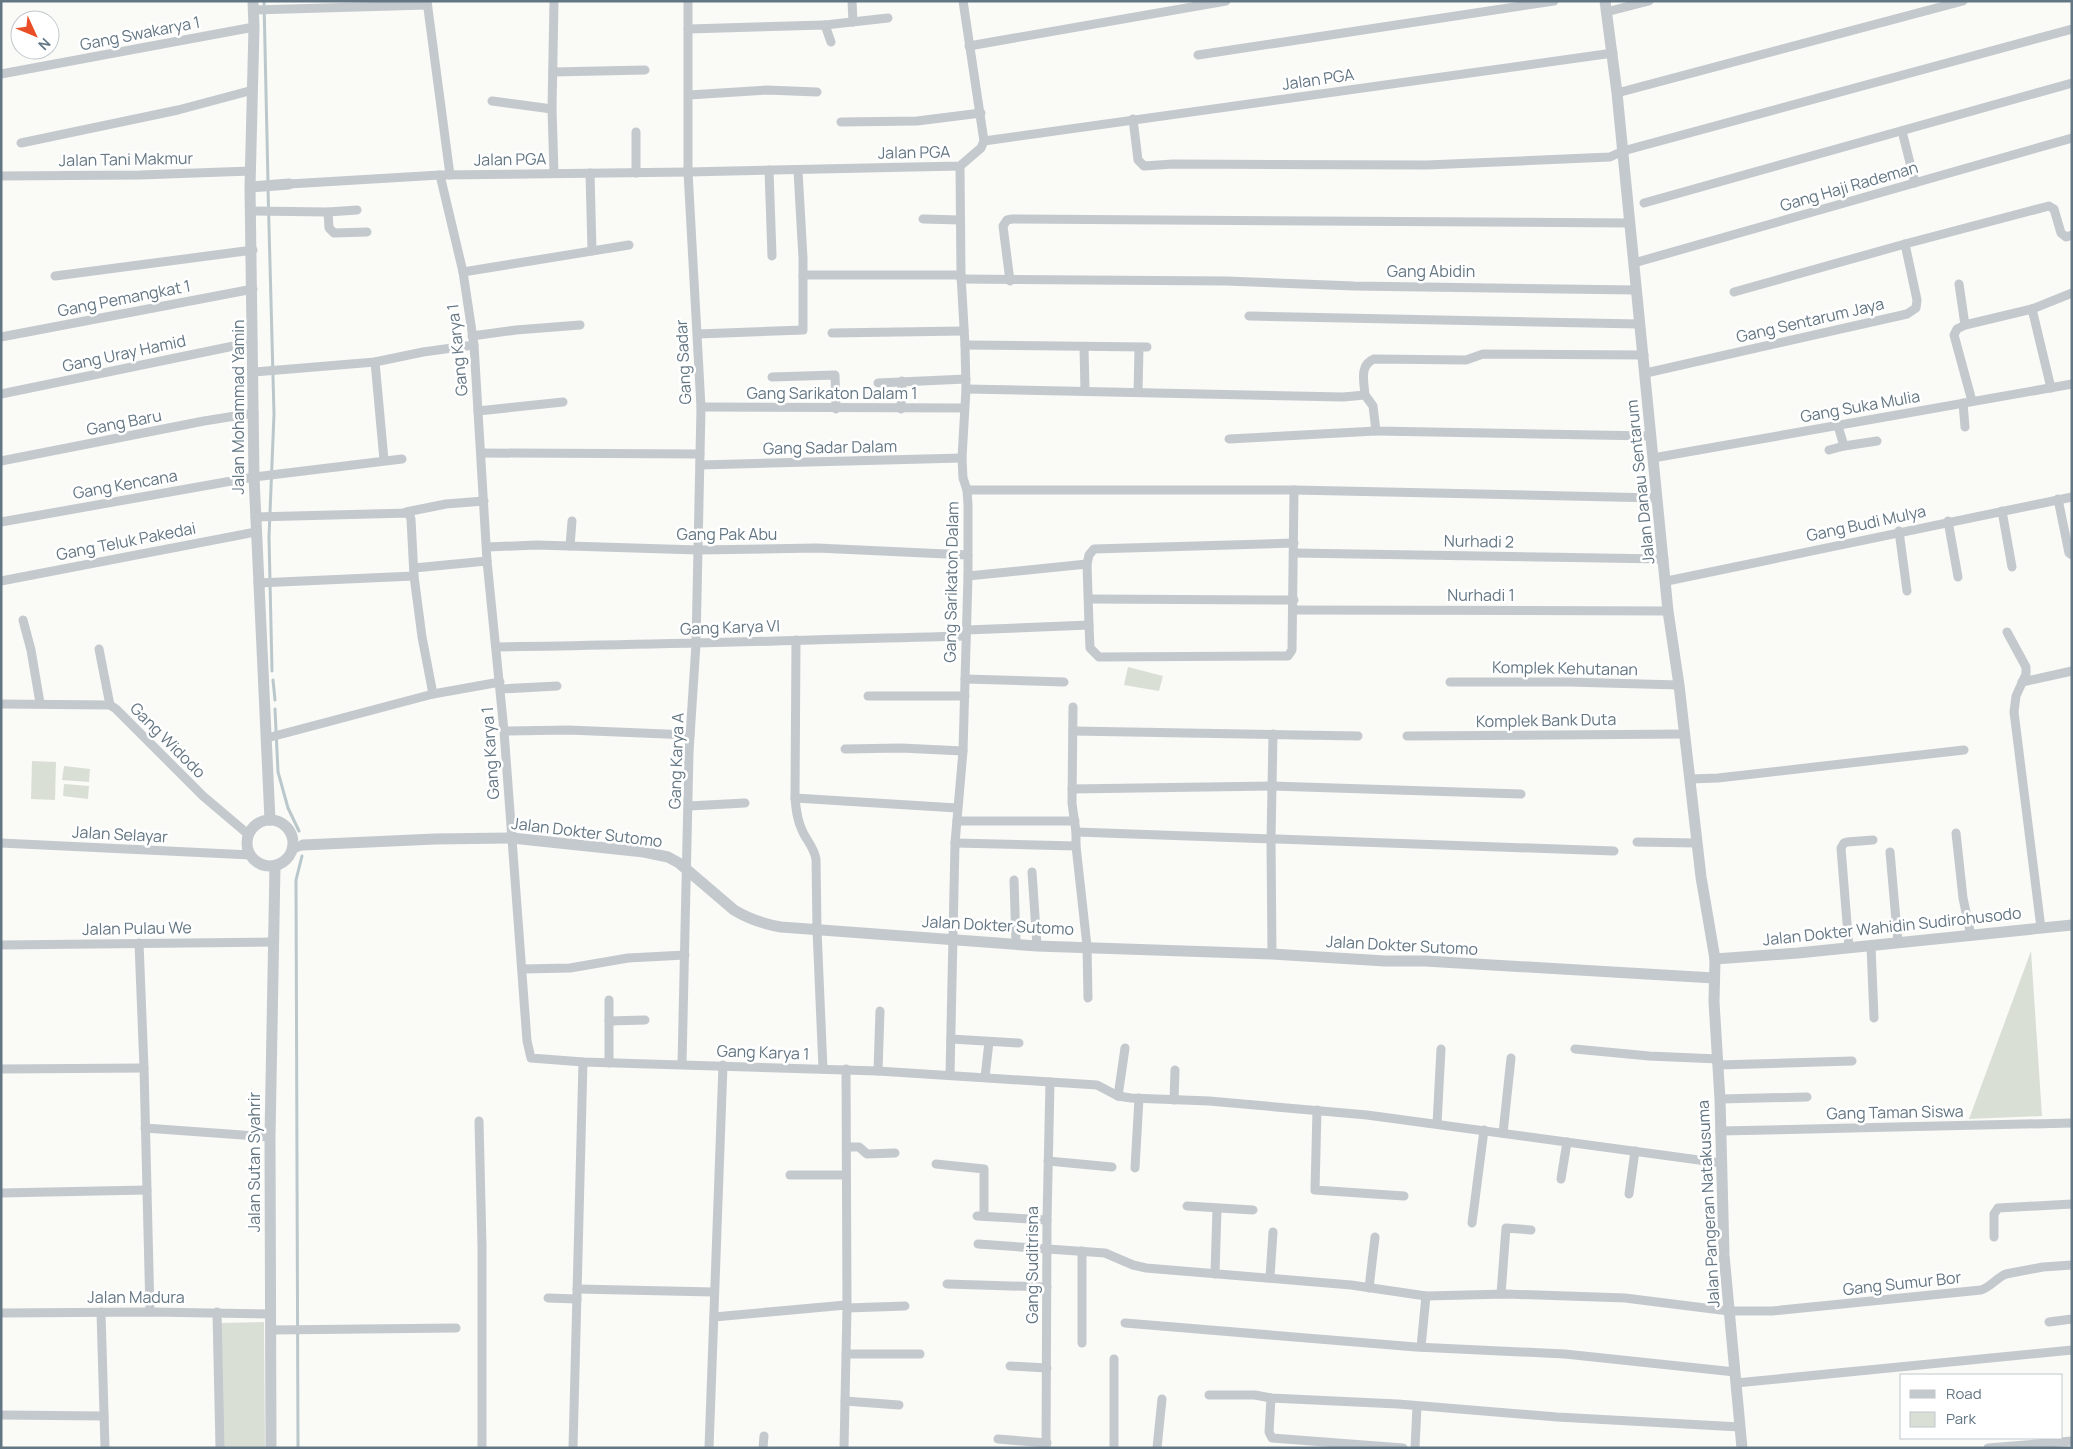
<svg xmlns="http://www.w3.org/2000/svg" width="2073" height="1449" font-family="Manrope,sans-serif">
  <style>
    .green { fill: #dadfd6 }
    .lines { fill: none; stroke-linecap: round; stroke-linejoin: round }
    .stream { stroke: #bac7cb; stroke-width: 3 }
    .minor { stroke: #c4c9cd; stroke-width: 9 }
    .tertiary { stroke: #c4c9cd; stroke-width: 11 }
    .labels { text-anchor: middle; dominant-baseline: central; stroke-width: 5; stroke-linejoin: round; paint-order: stroke }
    .street-label { font-size: 16px; fill: #637683; stroke: #fff }
  </style>
  <rect width="100%" height="100%" fill="#fafaf7"/>
  <!-- green -->
  <g class="green">
    <path d="M1128,667L1163,676L1159,691L1124,685Z"/>
    <path d="M32,761L56,762L55,800L31,799Z"/>
    <path d="M64,766L90,769L89,782L62,780Z"/>
    <path d="M64,784L89,786L88,799L63,796Z"/>
    <path d="M2031,951L2042,1116L1969,1119Z"/>
    <path d="M264,1322L265,1448H221L219,1323Z"/>
  </g>
  <g class="lines">
    <!-- stream -->
    <g class="stream">
      <path d="M264,1L268,183"/>
      <path d="M268,189L274,414L269,537L272,671"/>
      <path d="M273,680L275,700"/>
      <path d="M275,709L278,772L288,808L299,831"/>
      <path d="M298,1448L296,880L302,856"/>
    </g>
    <!-- minor -->
    <g class="minor">
      <path d="M427,1L450,175"/>
      <path d="M554,1L552,109L554,173"/>
      <path d="M852,1L853,22"/>
      <path d="M963,1L984,141"/>
      <path d="M253,10L427,5"/>
      <path d="M1606,12L1649,1"/>
      <path d="M825,25L888,18"/>
      <path d="M688,29L825,25L831,42"/>
      <path d="M969,46L1226,1"/>
      <path d="M1198,55L1554,1"/>
      <path d="M553,72L645,70"/>
      <path d="M1,74L254,27"/>
      <path d="M1617,93L1963,1"/>
      <path d="M689,95L767,90L817,92"/>
      <path d="M492,101L552,109"/>
      <path d="M1133,119L1138,160L1144,166L1173,164L1427,165L1610,157L1623,151L2072,29"/>
      <path d="M841,122L917,121L981,113"/>
      <path d="M1902,131L1915,183"/>
      <path d="M636,132V173"/>
      <path d="M21,143L178,110L253,90"/>
      <path d="M769,170L772,256"/>
      <path d="M590,173L592,251"/>
      <path d="M440,175L463,272L474,345L487,561L504,731L527,1041L531,1058L583,1062L878,1071L1097,1085L1118,1096L1131,1098L1209,1101L1367,1115L1721,1163"/>
      <path d="M1,176L140,175L251,171"/>
      <path d="M289,184L440,175L688,172L960,166L981,148L984,141L1613,53"/>
      <path d="M1644,203L2072,83"/>
      <path d="M251,211L328,212L357,210"/>
      <path d="M328,212L329,228L334,233L367,232"/>
      <path d="M923,219L960,220"/>
      <path d="M1634,263L2072,138"/>
      <path d="M463,272L629,245"/>
      <path d="M803,275H961"/>
      <path d="M55,276L253,250"/>
      <path d="M961,279L1226,281L1354,286L1636,290"/>
      <path d="M1010,281L1003,226L1007,220L1012,219L1630,223"/>
      <path d="M1959,284L1965,325L2032,309L2051,388"/>
      <path d="M1734,292L1905,244L2049,206L2054,209L2061,233L2066,237L2072,235"/>
      <path d="M2032,309L2072,293"/>
      <path d="M1249,316L1640,324"/>
      <path d="M1965,325L1957,329L1954,335L1972,401"/>
      <path d="M832,333L964,331"/>
      <path d="M698,334L803,330V258L798,171"/>
      <path d="M472,336L516,330L580,325"/>
      <path d="M1,337L253,289"/>
      <path d="M965,345L1147,347"/>
      <path d="M1084,347L1085,391"/>
      <path d="M375,362L384,460"/>
      <path d="M254,372L375,362L423,352L474,345"/>
      <path d="M1646,373L1907,314L1916,308L1917,300L1905,244"/>
      <path d="M772,377L835,375L836,409"/>
      <path d="M878,383L966,379"/>
      <path d="M966,389L1343,397L1365,395L1373,406L1376,431L1651,436"/>
      <path d="M1138,392L1139,348"/>
      <path d="M1,394L253,342"/>
      <path d="M1365,395C1364,382 1359,365 1374,359L1466,360L1483,354L1644,355"/>
      <path d="M1963,403L1965,427"/>
      <path d="M701,407L964,408"/>
      <path d="M901,409L902,381"/>
      <path d="M478,411L563,402"/>
      <path d="M1838,426L1844,446L1877,441"/>
      <path d="M1229,439L1376,431"/>
      <path d="M1829,450L1844,446"/>
      <path d="M481,453L700,454"/>
      <path d="M1653,458L2072,384"/>
      <path d="M1,461L204,421L254,413"/>
      <path d="M700,465L962,458"/>
      <path d="M1294,490L1657,498"/>
      <path d="M2058,499L2069,553L2072,555"/>
      <path d="M2002,511L2012,567"/>
      <path d="M406,512L446,504L484,501"/>
      <path d="M255,517L409,513L411,519L414,576L422,637L433,694"/>
      <path d="M1948,521L1958,577"/>
      <path d="M1,522L254,477L402,459"/>
      <path d="M1899,531L1907,591"/>
      <path d="M570,546L572,521"/>
      <path d="M487,547L537,545L698,550L817,548L968,555"/>
      <path d="M1294,553L1664,559"/>
      <path d="M414,568L487,561"/>
      <path d="M968,576L1087,564"/>
      <path d="M1,581L256,532"/>
      <path d="M1667,581L2072,497"/>
      <path d="M258,583L414,576"/>
      <path d="M1089,599L1294,600"/>
      <path d="M1294,610L1668,611"/>
      <path d="M23,620L31,650L40,703"/>
      <path d="M1089,625L1087,564L1089,555L1094,549L1294,543"/>
      <path d="M966,630L1089,625L1090,648L1099,657L1288,656L1292,650L1294,490H967"/>
      <path d="M2007,632L2026,667V674L2016,696L2014,712L2041,928"/>
      <path d="M796,640L795,798C796,809 797,820 802,830C806,840 814,847 816,859L817,930L823,1069"/>
      <path d="M496,647C653,645 809,640 965,636"/>
      <path d="M99,649L110,705"/>
      <path d="M965,679L1064,682"/>
      <path d="M1450,682H1569L1679,685"/>
      <path d="M2022,682L2072,671"/>
      <path d="M501,689L557,686"/>
      <path d="M868,696H965"/>
      <path d="M1,704L110,705L116,709L203,796L249,835"/>
      <path d="M1073,707L1072,803L1076,832V846L1087,946L1088,998"/>
      <path d="M504,731L568,730L690,735"/>
      <path d="M1073,731L1358,736"/>
      <path d="M1407,736L1684,734"/>
      <path d="M267,738L433,694L500,682"/>
      <path d="M845,749L901,748L963,751"/>
      <path d="M1690,779L1718,778L1964,750"/>
      <path d="M1072,789L1272,786L1521,794"/>
      <path d="M795,798L957,808"/>
      <path d="M689,806L745,803"/>
      <path d="M957,821H1075"/>
      <path d="M1076,832L1614,851"/>
      <path d="M1956,833L1963,898L1971,936"/>
      <path d="M1637,842L1697,843"/>
      <path d="M1,843L251,855"/>
      <path d="M955,843L1076,846"/>
      <path d="M293,849L303,845"/>
      <path d="M1890,852L1898,943"/>
      <path d="M1032,872L1037,946"/>
      <path d="M1014,880L1016,944"/>
      <path d="M139,943L144,1068L150,1312"/>
      <path d="M1,945L272,942"/>
      <path d="M1871,946L1874,1018"/>
      <path d="M1849,948L1841,848L1844,843L1847,842L1873,840"/>
      <path d="M1272,954L1271,840L1273,734"/>
      <path d="M523,969L570,968L628,958L685,955"/>
      <path d="M609,1021L645,1020"/>
      <path d="M951,1039L1019,1043"/>
      <path d="M1575,1049L1649,1056L1718,1059"/>
      <path d="M609,1063V1000"/>
      <path d="M682,1064L689,752L696,644L701,407L688,172V1"/>
      <path d="M1718,1065L1852,1061"/>
      <path d="M1,1069L144,1068"/>
      <path d="M878,1071L880,1011"/>
      <path d="M950,1075L955,843L963,751L968,576V505L967,490L963,478L962,458L966,389L965,345L961,275L960,166"/>
      <path d="M985,1077L989,1042"/>
      <path d="M1118,1096L1125,1048"/>
      <path d="M1720,1099L1807,1097"/>
      <path d="M1174,1100L1175,1070"/>
      <path d="M1317,1110L1315,1190L1404,1196"/>
      <path d="M479,1121L482,1246V1448"/>
      <path d="M1437,1124L1441,1049"/>
      <path d="M145,1128L270,1137"/>
      <path d="M1720,1131L2072,1123"/>
      <path d="M1503,1133L1511,1058"/>
      <path d="M847,1147H859L867,1154L895,1153"/>
      <path d="M1048,1161L1112,1167"/>
      <path d="M936,1164L984,1169V1216"/>
      <path d="M1135,1168L1139,1098"/>
      <path d="M790,1175H846"/>
      <path d="M1561,1179L1567,1142"/>
      <path d="M1,1193L147,1190"/>
      <path d="M1629,1194L1635,1151"/>
      <path d="M1187,1206L1253,1210"/>
      <path d="M977,1216L1047,1220"/>
      <path d="M1472,1223L1484,1130"/>
      <path d="M1994,1237V1214L1998,1208L2072,1204"/>
      <path d="M978,1244L1105,1253L1133,1265L1146,1268L1351,1285L1426,1296L1506,1294L1625,1298L1729,1311H1772L1981,1290C1991,1287 1996,1278 2006,1274L2043,1267L2072,1265"/>
      <path d="M1082,1251V1343"/>
      <path d="M1215,1274L1217,1209"/>
      <path d="M1270,1277L1273,1232"/>
      <path d="M947,1284L1047,1287"/>
      <path d="M1369,1288L1375,1237"/>
      <path d="M577,1289L714,1292"/>
      <path d="M1501,1294L1506,1228L1531,1230"/>
      <path d="M548,1298L577,1299"/>
      <path d="M847,1308L905,1306"/>
      <path d="M101,1312L105,1448"/>
      <path d="M217,1312L220,1448"/>
      <path d="M1,1313L150,1312L271,1314"/>
      <path d="M714,1317L846,1305"/>
      <path d="M2049,1322L2072,1319"/>
      <path d="M1125,1323L1416,1347L1565,1354L1735,1372"/>
      <path d="M271,1330L456,1328"/>
      <path d="M1421,1347L1426,1296"/>
      <path d="M846,1354H920"/>
      <path d="M1114,1359V1448"/>
      <path d="M1010,1366L1047,1368"/>
      <path d="M1736,1383L2072,1350"/>
      <path d="M1209,1395H1255L1271,1398L1398,1404L1557,1417L1740,1427"/>
      <path d="M1271,1398L1269,1432L1272,1438L1403,1448"/>
      <path d="M845,1401L899,1405"/>
      <path d="M1,1415L104,1416"/>
      <path d="M998,1439L1047,1443"/>
      <path d="M573,1448L583,1062"/>
      <path d="M709,1448L723,1065"/>
      <path d="M763,1448L764,1436"/>
      <path d="M844,1448L847,1308L846,1069"/>
      <path d="M1046,1448L1047,1220L1050,1082"/>
      <path d="M1157,1448L1162,1399"/>
      <path d="M1415,1448L1417,1406"/>
      <path d="M1988,1448L2072,1441"/>
    </g>
    <!-- tertiary -->
    <g class="tertiary">
      <path d="M253,1L254,27L250,187L254,477L270,820"/>
      <path d="M1605,1L1617,93L1668,611L1679,685L1701,877L1715,959L1714,1002L1720,1099L1724,1255L1742,1448"/>
      <path d="M251,187L289,184"/>
      <circle cx="270" cy="843" r="23"/>
      <path d="M303,845L435,839L512,838L644,852L668,857L679,863L734,910C749,919 763,924 781,927L1037,946L1272,954L1385,961H1425L1714,978"/>
      <path d="M1715,959L1798,953L2072,925"/>
      <path d="M271,1448L270,1137L275,866"/>
    </g>
  </g>
  <g class="labels">
    <!-- street labels -->
    <g class="street-label">
      <text transform="translate(140 33) rotate(-11)">Gang Swakarya 1</text>
      <text transform="translate(1318 79) rotate(-8)">Jalan PGA</text>
      <text transform="translate(914 152) rotate(-1)">Jalan PGA</text>
      <text transform="translate(126 159) rotate(-1)">Jalan Tani Makmur</text>
      <text transform="translate(510 159) rotate(-1)">Jalan PGA</text>
      <text transform="translate(1849 186) rotate(-16)">Gang Haji Rademan</text>
      <text x="1431" y="271">Gang Abidin</text>
      <text transform="translate(124 298) rotate(-11)">Gang Pemangkat 1</text>
      <text transform="translate(1810 320) rotate(-13)">Gang Sentarum Jaya</text>
      <text transform="translate(457 350) rotate(-96)">Gang Karya 1</text>
      <text transform="translate(124 353) rotate(-12)">Gang Uray Hamid</text>
      <text transform="translate(683 362) rotate(-93)">Gang Sadar</text>
      <text x="832" y="393">Gang Sarikaton Dalam 1</text>
      <text transform="translate(1860 406) rotate(-10)">Gang Suka Mulia</text>
      <text transform="translate(238 407) rotate(-90)">Jalan Mohammad Yamin</text>
      <text transform="translate(124 422) rotate(-11)">Gang Baru</text>
      <text transform="translate(830 447) rotate(-1)">Gang Sadar Dalam</text>
      <text transform="translate(1640 482) rotate(-96)">Jalan Danau Sentarum</text>
      <text transform="translate(125 484) rotate(-10)">Gang Kencana</text>
      <text transform="translate(1866 523) rotate(-12)">Gang Budi Mulya</text>
      <text x="727" y="534">Gang Pak Abu</text>
      <text transform="translate(126 541) rotate(-11)">Gang Teluk Pakedai</text>
      <text transform="translate(1479 541) rotate(1)">Nurhadi 2</text>
      <text transform="translate(951 582) rotate(-89)">Gang Sarikaton Dalam</text>
      <text x="1481" y="595">Nurhadi 1</text>
      <text transform="translate(730 627) rotate(-2)">Gang Karya VI</text>
      <text transform="translate(1565 668) rotate(1)">Komplek Kehutanan</text>
      <text transform="translate(1546 720) rotate(-1)">Komplek Bank Duta</text>
      <text transform="translate(168 740) rotate(45)">Gang Widodo</text>
      <text transform="translate(490 753) rotate(-94)">Gang Karya 1</text>
      <text transform="translate(676 761) rotate(-88)">Gang Karya A</text>
      <text transform="translate(587 832) rotate(7)">Jalan Dokter Sutomo</text>
      <text transform="translate(120 834) rotate(3)">Jalan Selayar</text>
      <text transform="translate(998 925) rotate(3)">Jalan Dokter Sutomo</text>
      <text transform="translate(1892 926) rotate(-6)">Jalan Dokter Wahidin Sudirohusodo</text>
      <text transform="translate(137 928) rotate(-1)">Jalan Pulau We</text>
      <text transform="translate(1402 945) rotate(3)">Jalan Dokter Sutomo</text>
      <text transform="translate(763 1052) rotate(2)">Gang Karya 1</text>
      <text transform="translate(1895 1112) rotate(-1)">Gang Taman Siswa</text>
      <text transform="translate(254 1162) rotate(-90)">Jalan Sutan Syahrir</text>
      <text transform="translate(1708 1204) rotate(-93)">Jalan Pangeran Natakusuma</text>
      <text transform="translate(1032 1265) rotate(-90)">Gang Suditrisna</text>
      <text transform="translate(1902 1283) rotate(-6)">Gang Sumur Bor</text>
      <text x="136" y="1297">Jalan Madura</text>
    </g>
  </g>
  <!-- border -->
  <rect width="2073" height="1449" fill="none" stroke="#637683" stroke-width="5"/>
  <!-- legend -->
  <rect x="1900" y="1374" width="162" height="65" fill="#ffffff" stroke="#c1c8cd"/>
  <rect x="1910" y="1390" width="25" height="8" fill="#c4c9cd" stroke="#c1c8cd"/>
  <text x="1946" y="1399" font-size="15" fill="#637683">Road</text>
  <rect x="1910" y="1412" width="25" height="15" fill="#dadfd6" stroke="#c1c8cd"/>
  <text x="1946" y="1424" font-size="15" fill="#637683">Park</text>
  <!-- north arrow -->
  <g transform="translate(35 35) rotate(134)"><circle r="24" fill="#ffffff" stroke="#c1c8cd"/>
  <path d="M0-4L9 19L0 12L-9 19Z" fill="#ea4e27"/>
  <text y="-8" font-size="14" font-weight="bold" text-anchor="middle" fill="#637683">N</text>
  </g>
</svg>
